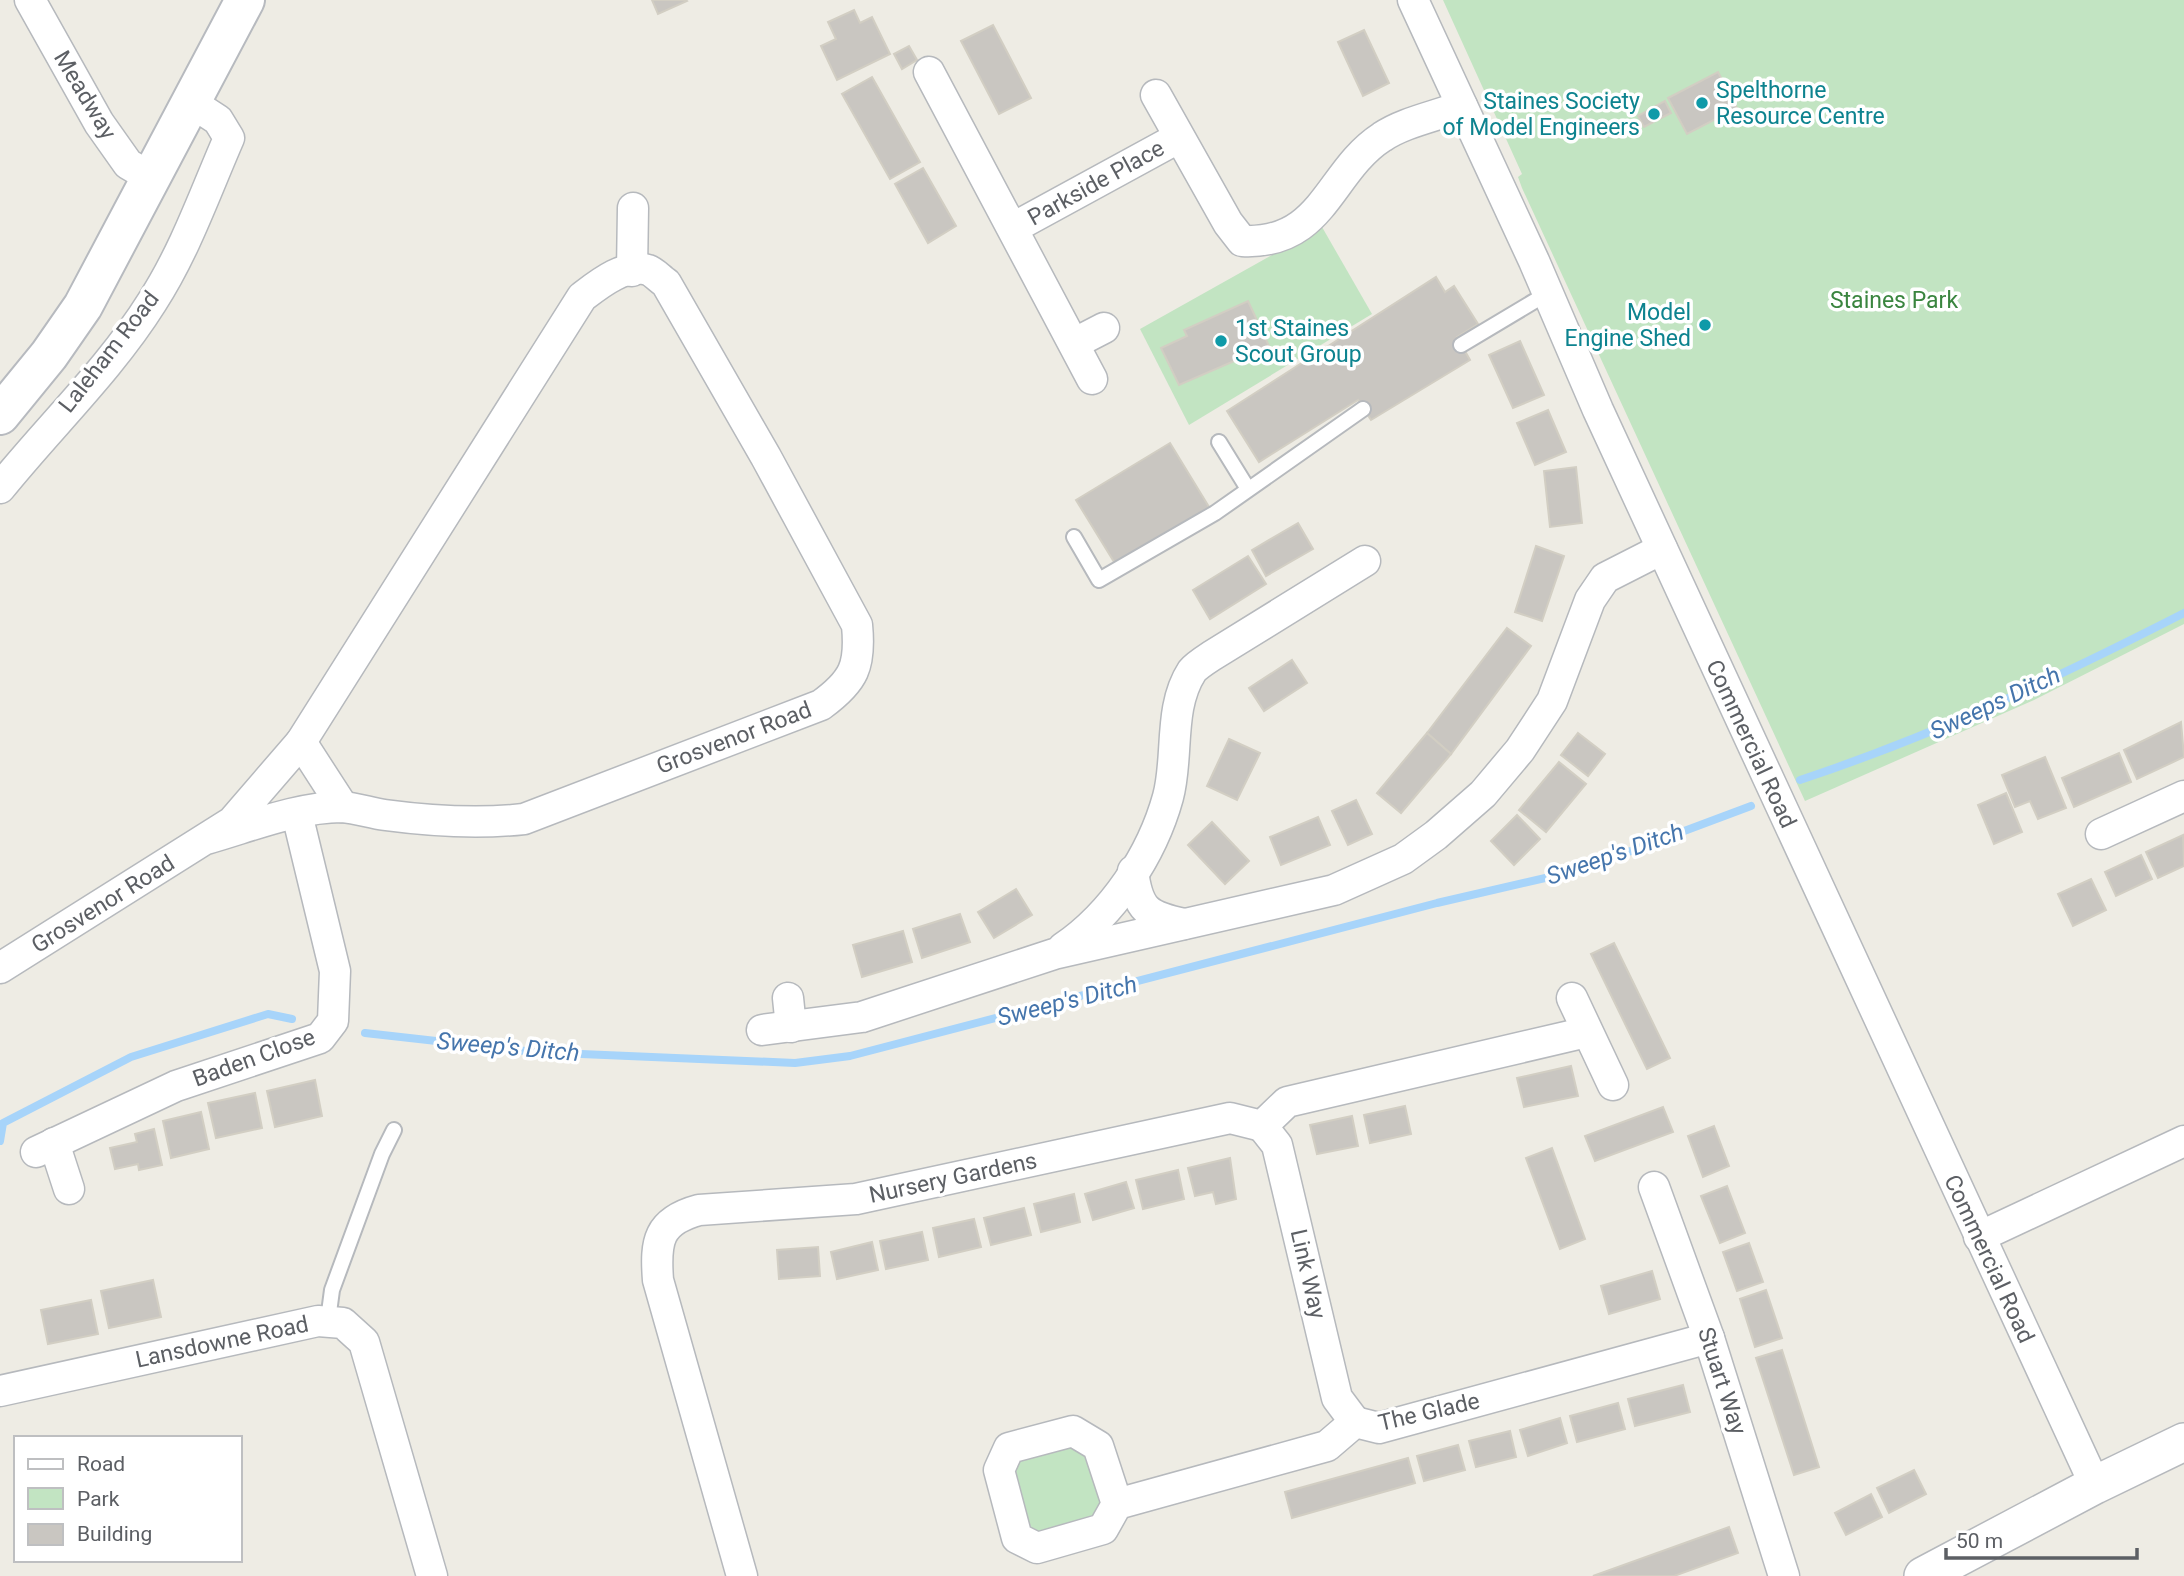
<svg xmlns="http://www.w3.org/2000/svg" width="2184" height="1576" font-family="Roboto,sans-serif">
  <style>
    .green { fill: #c2e4c2 }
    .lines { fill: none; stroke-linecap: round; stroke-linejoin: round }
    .stream { stroke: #a7d4fa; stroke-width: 8 }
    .building { fill: #c9c6c1; stroke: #d2cec3; stroke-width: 2 }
    .service-casing { stroke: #b6b9bd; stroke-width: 18 }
    .minor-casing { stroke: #b6b9bd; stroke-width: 33 }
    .tertiary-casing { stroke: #b6b9bd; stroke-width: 40 }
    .secondary-casing { stroke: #b7babf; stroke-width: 42 }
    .service { stroke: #fff; stroke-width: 14 }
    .minor { stroke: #fff; stroke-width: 30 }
    .tertiary { stroke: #fff; stroke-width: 37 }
    .secondary { stroke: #fff; stroke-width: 38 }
    .culture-dot { fill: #0f9aa8; stroke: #fff; stroke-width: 2.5 }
    .labels { text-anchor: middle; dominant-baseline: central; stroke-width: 7; stroke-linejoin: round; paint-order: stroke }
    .culture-label { font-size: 23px; fill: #0d838f; stroke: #fff; text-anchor: start }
    .street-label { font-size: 23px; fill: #5c5f64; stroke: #fff }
    .park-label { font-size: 23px; fill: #3a853f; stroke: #fff }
    .water-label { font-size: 24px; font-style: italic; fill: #4575ac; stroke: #fff }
  </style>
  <rect width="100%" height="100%" fill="#eeece4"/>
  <!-- green -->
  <g class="green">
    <path d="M1443,0H2184V624L2034,700L1805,801L1522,188L1518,177L1522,174Z"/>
    <path d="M1322,227L1372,314L1189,425L1140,329Z"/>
    <path d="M1069,1441L1090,1457L1104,1502L1099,1518L1046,1536L1023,1523L1010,1476L1023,1455Z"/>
  </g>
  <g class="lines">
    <!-- stream -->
    <g class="stream">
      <path d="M1800,780C1933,736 2059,677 2184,613"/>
      <path d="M365,1033L534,1052L795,1063L850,1056L1437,903L1580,870L1751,806"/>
      <path d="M0,1141L3,1123L131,1057L268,1014L292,1019"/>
    </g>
  </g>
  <!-- building -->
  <g class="building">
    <path d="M652,0H686L687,1L658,14Z"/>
    <path d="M854,10L860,23L872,17L890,54L837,80L821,46L836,39L828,22Z"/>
    <path d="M993,25L1031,98L999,114L961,41Z"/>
    <path d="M1364,30L1389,83L1363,96L1338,42Z"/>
    <path d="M909,46L917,60L902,69L894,54Z"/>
    <path d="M1718,72L1737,108L1687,134L1668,98Z"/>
    <path d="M872,77L920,162L890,179L842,94Z"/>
    <path d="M1665,101L1671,113L1644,127L1638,116Z"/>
    <path d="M923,168L956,226L928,243L895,184Z"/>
    <path d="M1436,277L1445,292L1454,286L1478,324L1457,337L1470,360L1371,420L1358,400L1259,462L1227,411Z"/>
    <path d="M1248,301L1269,346L1179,385L1161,348L1187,336L1184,330Z"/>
    <path d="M1520,341L1544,395L1513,408L1489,355Z"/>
    <path d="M1548,410L1566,452L1535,465L1517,423Z"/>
    <path d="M1170,443L1209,507L1116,565L1076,500Z"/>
    <path d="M1576,467L1582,523L1550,527L1544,471Z"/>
    <path d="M1298,523L1313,549L1266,576L1252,550Z"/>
    <path d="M1536,546L1564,556L1542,621L1515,612Z"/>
    <path d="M1248,556L1266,584L1210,619L1193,590Z"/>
    <path d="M1507,628L1531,646L1451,754L1427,733Z"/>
    <path d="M1292,660L1307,683L1264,711L1249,688Z"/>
    <path d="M2181,722L2184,757L2137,779L2124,750Z"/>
    <path d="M1427,733L1451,754L1401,813L1377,793Z"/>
    <path d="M1578,733L1605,754L1588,776L1561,755Z"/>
    <path d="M1229,739L1260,753L1237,800L1207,786Z"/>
    <path d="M2119,753L2131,782L2074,807L2062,778Z"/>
    <path d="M2045,757L2066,808L2038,819L2030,801L2015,807L2002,775Z"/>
    <path d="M1559,762L1586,784L1546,832L1519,810Z"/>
    <path d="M2006,793L2022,832L1994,844L1978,805Z"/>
    <path d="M1356,800L1372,834L1348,845L1332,811Z"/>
    <path d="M1517,815L1540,839L1514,865L1491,841Z"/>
    <path d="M1318,817L1330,845L1281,865L1270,837Z"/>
    <path d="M1212,822L1249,861L1225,884L1188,845Z"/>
    <path d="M2183,835L2184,866L2158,878L2146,852Z"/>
    <path d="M2141,855L2152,879L2116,896L2105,872Z"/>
    <path d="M2091,879L2106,910L2073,926L2058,894Z"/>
    <path d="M1016,889L1032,915L994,938L978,912Z"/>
    <path d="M960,914L970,942L922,958L913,929Z"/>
    <path d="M903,931L912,962L862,977L853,945Z"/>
    <path d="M1614,943L1670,1058L1647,1069L1591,954Z"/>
    <path d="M1571,1066L1578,1096L1524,1107L1517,1078Z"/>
    <path d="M315,1080L322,1116L275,1127L267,1091Z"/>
    <path d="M255,1093L262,1128L216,1138L208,1103Z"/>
    <path d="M1405,1106L1411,1134L1370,1143L1364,1115Z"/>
    <path d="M1663,1107L1673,1132L1595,1161L1585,1136Z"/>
    <path d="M201,1112L209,1149L171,1158L163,1121Z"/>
    <path d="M1352,1116L1358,1146L1317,1154L1310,1125Z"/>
    <path d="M1714,1126L1729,1166L1703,1177L1688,1136Z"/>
    <path d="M154,1129L162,1165L139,1170L138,1164L115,1169L110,1148L137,1142L135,1134Z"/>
    <path d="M1552,1148L1585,1239L1560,1249L1526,1158Z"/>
    <path d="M1230,1158L1236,1199L1216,1204L1213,1192L1195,1196L1188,1168Z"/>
    <path d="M1178,1170L1184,1199L1143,1209L1136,1180Z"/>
    <path d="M1126,1182L1134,1208L1093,1220L1085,1194Z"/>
    <path d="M1727,1186L1745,1233L1720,1243L1701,1196Z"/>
    <path d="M1074,1194L1080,1222L1041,1232L1034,1204Z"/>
    <path d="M1024,1208L1031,1235L991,1245L984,1218Z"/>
    <path d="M974,1219L981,1247L939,1257L933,1228Z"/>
    <path d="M922,1232L928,1260L886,1269L880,1241Z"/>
    <path d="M872,1242L878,1270L837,1279L831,1252Z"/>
    <path d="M1749,1243L1763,1282L1737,1291L1723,1252Z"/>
    <path d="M818,1247L820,1276L779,1279L777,1250Z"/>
    <path d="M1652,1271L1660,1299L1609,1314L1601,1286Z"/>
    <path d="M153,1280L161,1317L109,1328L101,1291Z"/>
    <path d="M1766,1290L1782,1338L1755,1347L1740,1299Z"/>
    <path d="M91,1300L98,1334L48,1344L41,1310Z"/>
    <path d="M1782,1350L1819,1467L1794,1475L1756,1358Z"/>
    <path d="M1683,1385L1690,1412L1635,1426L1628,1399Z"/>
    <path d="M1618,1403L1625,1429L1577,1442L1570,1416Z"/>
    <path d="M1560,1418L1567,1443L1528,1456L1520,1430Z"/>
    <path d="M1510,1431L1516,1457L1476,1467L1469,1441Z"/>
    <path d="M1458,1445L1465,1470L1424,1481L1417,1456Z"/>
    <path d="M1408,1458L1415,1483L1292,1518L1285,1492Z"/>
    <path d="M1914,1470L1926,1494L1889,1513L1877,1488Z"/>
    <path d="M1871,1494L1882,1517L1846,1535L1835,1513Z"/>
    <path d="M1729,1527L1738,1553L1674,1576H1593Z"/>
  </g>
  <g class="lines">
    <!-- service casing -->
    <g class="service-casing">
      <g id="service">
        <path d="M1461,345L1548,293"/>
        <path d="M1219,442L1248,489"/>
        <path d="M1074,537L1099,580L1215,513L1363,409"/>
        <path d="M328,1320L332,1290L382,1154L394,1130"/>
      </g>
    </g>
    <!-- minor casing -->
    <g class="minor-casing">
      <g id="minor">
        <path d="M30,0L99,123L128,164L152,178"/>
        <path d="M1413,0L1534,261L1598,410L2095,1485"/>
        <path d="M929,72L1092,379"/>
        <path d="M1156,95L1228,223L1242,241C1324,245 1328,172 1382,137C1404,122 1437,116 1462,106"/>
        <path d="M1013,228L1178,138"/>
        <path d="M632,271L633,208"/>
        <path d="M1075,343L1104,328"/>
        <path d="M0,488C50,426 110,369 152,302C185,251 205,193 229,138L218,120L192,103"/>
        <path d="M301,742L343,807"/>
        <path d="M2101,834L2184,796"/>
        <path d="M1133,871C1138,910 1147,916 1184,924"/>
        <path d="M1063,948C1113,914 1152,855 1168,797C1179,757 1168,708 1192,671C1197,665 1207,659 1213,655L1365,561"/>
        <path d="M0,968L232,822L301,742L582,297C599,284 625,263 648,270C654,272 661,280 666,283L766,457L857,625C861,666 854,681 821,705L524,819C479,824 430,821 385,815C371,813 356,808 342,807C297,807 249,827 206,839"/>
        <path d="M788,998L791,1027"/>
        <path d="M1572,998L1613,1085"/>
        <path d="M762,1030L862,1017L1054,954L1334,890L1403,859L1436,835L1483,794L1520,750L1552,701L1590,600L1605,578L1662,549"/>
        <path d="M1262,1126L1277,1145L1337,1398L1355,1422"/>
        <path d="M54,1143L69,1189"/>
        <path d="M36,1152L176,1086L320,1038L333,1021L335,971L297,814"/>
        <path d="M1654,1187L1709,1338L1784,1576"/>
        <path d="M1979,1237L2184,1141"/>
        <path d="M0,1391L318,1321L343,1323L364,1342L432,1576"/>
        <path d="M1117,1504L1098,1446L1073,1431L1009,1448L999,1470L1017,1538L1037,1548L1103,1529L1117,1504L1327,1446L1355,1422L1379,1428L1709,1338"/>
        <path d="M742,1576L658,1280C655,1241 658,1221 699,1210L856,1199L1230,1118L1262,1126L1287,1102L1587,1032"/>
      </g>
    </g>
    <!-- tertiary casing -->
    <g class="tertiary-casing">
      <path id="tertiary" d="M1923,1576L2095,1485L2184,1442"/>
    </g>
    <!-- secondary casing -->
    <g class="secondary-casing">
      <path id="secondary" d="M0,415L49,355L83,306L245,0"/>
    </g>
    <!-- service -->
    <use href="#service" class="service"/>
    <!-- minor -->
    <use href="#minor" class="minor"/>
    <!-- tertiary -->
    <use href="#tertiary" class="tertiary"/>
    <!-- secondary -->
    <use href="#secondary" class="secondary"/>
  </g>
  <!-- markers -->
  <g class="culture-dot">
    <circle cx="1702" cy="103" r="7"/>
    <circle cx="1654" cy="114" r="7"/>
    <circle cx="1705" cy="325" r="7"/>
    <circle cx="1221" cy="341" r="7"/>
  </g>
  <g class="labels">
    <!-- culture labels -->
    <g class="culture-label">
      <text x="1716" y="90">Spelthorne<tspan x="1716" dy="26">Resource Centre</tspan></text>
      <text x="1640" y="101" text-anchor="end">Staines Society<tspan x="1640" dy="26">of Model Engineers</tspan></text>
      <text x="1691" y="312" text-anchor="end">Model<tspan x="1691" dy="26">Engine Shed</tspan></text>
      <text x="1235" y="328">1st Staines<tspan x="1235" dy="26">Scout Group</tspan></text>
    </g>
    <!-- street labels -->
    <g class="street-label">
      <text transform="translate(85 95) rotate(59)">Meadway</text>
      <text transform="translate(1096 183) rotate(-29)">Parkside Place</text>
      <text transform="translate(109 352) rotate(-52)">Laleham Road</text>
      <text transform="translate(734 738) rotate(-21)">Grosvenor Road</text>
      <text transform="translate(1751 744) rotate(65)">Commercial Road</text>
      <text transform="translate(103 904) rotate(-32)">Grosvenor Road</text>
      <text transform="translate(254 1058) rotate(-20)">Baden Close</text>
      <text transform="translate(953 1178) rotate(-12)">Nursery Gardens</text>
      <text transform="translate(1989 1259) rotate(65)">Commercial Road</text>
      <text transform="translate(1308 1274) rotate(77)">Link Way</text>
      <text transform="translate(222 1342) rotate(-12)">Lansdowne Road</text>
      <text transform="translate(1722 1381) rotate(72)">Stuart Way</text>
      <text transform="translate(1429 1412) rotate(-13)">The Glade</text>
    </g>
    <!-- park labels -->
    <g class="park-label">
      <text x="1894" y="300">Staines Park</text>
    </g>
    <!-- water labels -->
    <g class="water-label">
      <text transform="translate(1995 703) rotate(-25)">Sweeps Ditch</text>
      <text transform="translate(1615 854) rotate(-19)">Sweep's Ditch</text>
      <text transform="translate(1067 1001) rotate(-14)">Sweep's Ditch</text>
      <text transform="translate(508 1047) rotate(5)">Sweep's Ditch</text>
    </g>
  </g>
  <!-- legend -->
  <rect x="14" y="1436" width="228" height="126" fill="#ffffff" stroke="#bebfc1" stroke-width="2"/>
  <rect x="28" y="1459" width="35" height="10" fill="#ffffff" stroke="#bebfc1" stroke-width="2"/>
  <text x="77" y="1471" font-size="21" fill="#5c5f64">Road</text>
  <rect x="28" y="1488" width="35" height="21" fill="#c2e4c2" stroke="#bebfc1" stroke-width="2"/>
  <text x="77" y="1506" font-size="21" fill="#5c5f64">Park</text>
  <rect x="28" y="1524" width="35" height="21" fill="#c9c6c1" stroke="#bebfc1" stroke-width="2"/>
  <text x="77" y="1541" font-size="21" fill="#5c5f64">Building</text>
  <!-- scale -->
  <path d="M1946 1548v10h191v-10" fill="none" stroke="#5c5f64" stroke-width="3.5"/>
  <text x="1956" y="1548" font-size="21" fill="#5c5f64" stroke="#ffffff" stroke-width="5" paint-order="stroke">50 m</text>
</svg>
